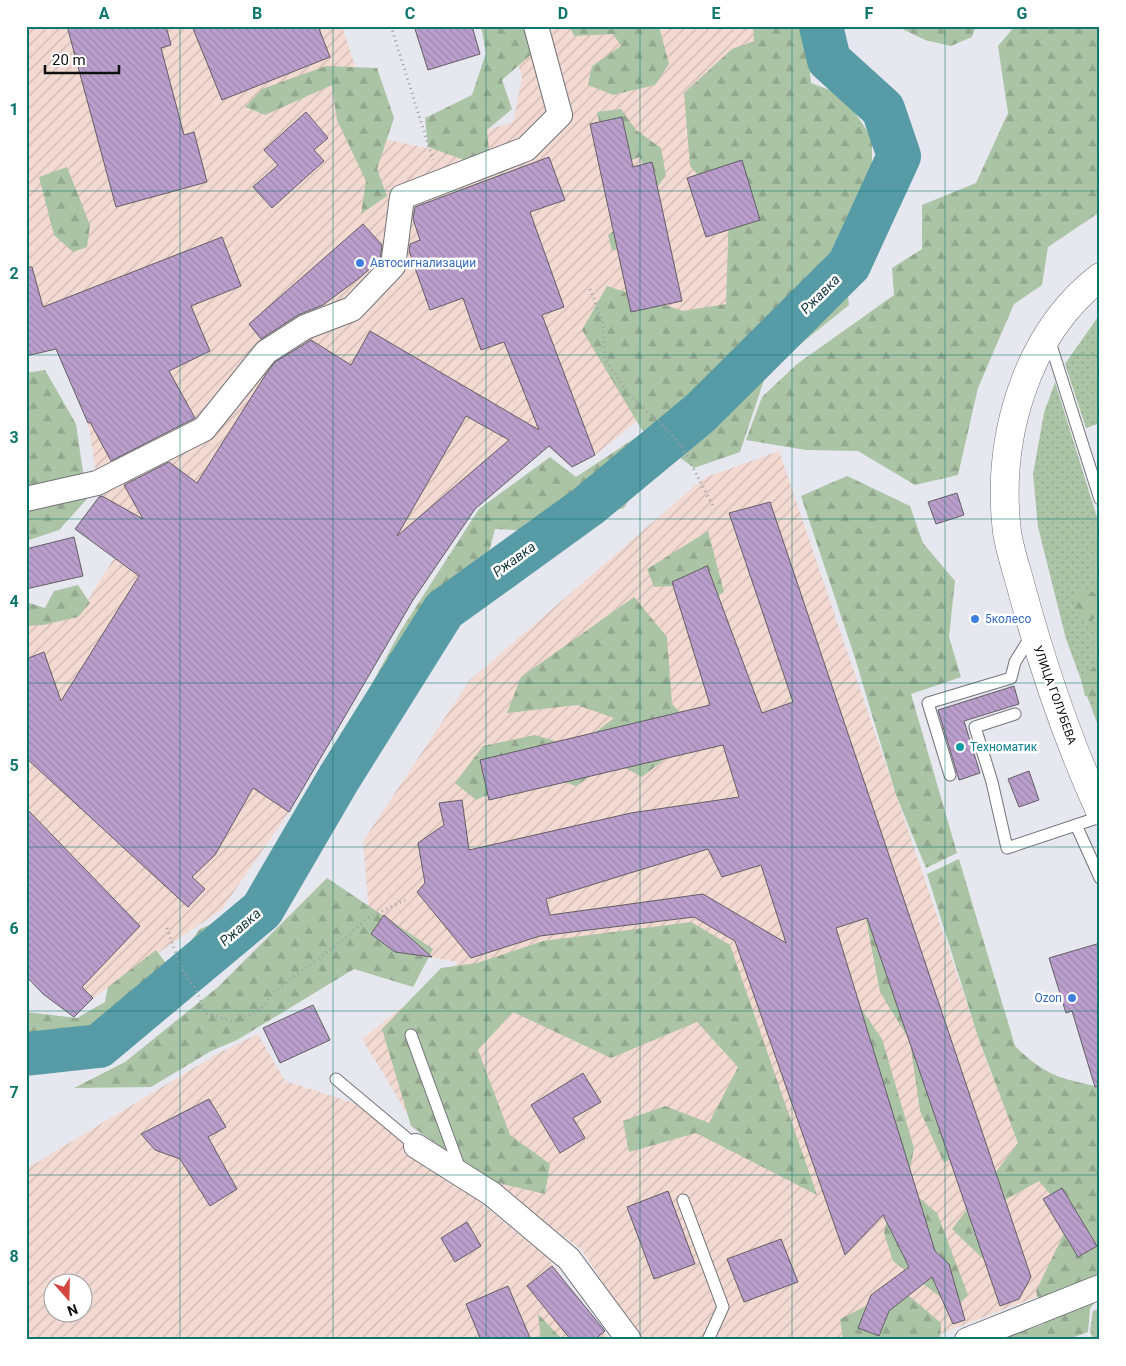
<svg xmlns="http://www.w3.org/2000/svg" width="1126" height="1366" font-family="Roboto,sans-serif">
  <style>
    .industrial { fill: url(#industrial-furrows); fill-rule: evenodd }
    .grass { fill: url(#grass-dots) }
    .forest { fill: url(#forest-firs) }
    .lines { fill: none; stroke-linecap: round; stroke-linejoin: round }
    .river { stroke: #569ba5; stroke-width: 44 }
    .building { fill: url(#building-back-hatch); stroke: #625f65; fill-rule: evenodd }
    .lane-casing { stroke: #73747a; stroke-width: 13 }
    .street-casing { stroke: #73747a; stroke-width: 26 }
    .secondary-casing { stroke: #73747a; stroke-width: 29 }
    .path { stroke: #9fa0a6; stroke-width: 3; stroke-dasharray: 1 4; stroke-linecap: butt }
    .lane { stroke: #fff; stroke-width: 11 }
    .street { stroke: #fff; stroke-width: 24 }
    .secondary { stroke: #fff; stroke-width: 28 }
    .grid { fill: none; stroke: #0f766e; stroke-width: 1; stroke-opacity: 0.55 }
    .shop-dot { fill: #3f7fe0; stroke: #fff; stroke-width: 2 }
    .culture-dot { fill: #0f9aa8; stroke: #fff; stroke-width: 2 }
    .labels { text-anchor: middle; dominant-baseline: central; stroke-width: 5; stroke-linejoin: round; paint-order: stroke }
    .shop-label { font-size: 12px; fill: #366cbe; stroke: #fff; text-anchor: start }
    .street-label { font-size: 12px; fill: #0f1012; stroke: #fff }
    .culture-label { font-size: 12px; fill: #0d838f; stroke: #fff; text-anchor: start }
    .water-label { font-size: 14px; font-style: italic; fill: #15383c; stroke: #fff }
    .neatline { fill: none; stroke: #0f766e; stroke-width: 2 }
    .grid-label { font-size: 16px; text-anchor: middle; font-weight: bold; fill: #0f766e }
  </style>
  <defs>
    <pattern id="industrial-furrows" width="10" height="10" patternUnits="userSpaceOnUse" patternTransform="scale(1.25)"><rect width="10" height="10" fill="#f2d9d1"/><path d="M-1 1l2-2M0 10L10 0M9 11l2-2" fill="none" stroke="#ceb9b2"/></pattern>
    <pattern id="grass-dots" width="8" height="8" patternUnits="userSpaceOnUse" patternTransform="scale(1.25)"><rect width="8" height="8" fill="#abc4a6"/><path d="M2 2h.1M6 6h.1" fill="none" stroke="#92a78e" stroke-width="1.8" stroke-linecap="round"/></pattern>
    <pattern id="forest-firs" width="22" height="20" patternUnits="userSpaceOnUse" patternTransform="scale(1.25)"><rect width="22" height="20" fill="#abc4a6"/><path d="M5 1l3.5 6h-7zM16 11l3.5 6h-7z" fill="#92a78e"/></pattern>
    <pattern id="building-back-hatch" width="6" height="6" patternUnits="userSpaceOnUse" patternTransform="scale(1.25)"><rect width="6" height="6" fill="#ba9ecc"/><path d="M-1 5l2 2M0 0l6 6M5-1l2 2" fill="none" stroke="#9f87ae"/></pattern>
  </defs>
  <rect width="100%" height="100%" fill="#e7e8ef"/>
  <!-- industrial -->
  <g class="industrial">
    <path d="M26,26H342L378,138L427,148L513,122L522,79L509,26H755L736,341L595,455L572,467L549,446L475,509L413,600L289,812L222,909L93,998L74,1017L43,994L26,976V617L85,605L114,558L75,529L100,495L88,423L56,349L26,356Z"/>
    <path d="M779,451L991,1074L1100,1238V1272L925,1340H640L582,1250L413,1123L362,1039L459,962L395,952L371,934L363,841L469,681L704,478Z"/>
    <path d="M258,1034L285,1081L363,1106L547,1257L610,1340H26V1169L217,1054ZM52,1284H82V1314H52Z"/>
  </g>
  <!-- grass -->
  <g class="grass">
    <path d="M1100,314V423L1086,428L1065,364Z"/>
    <path d="M1055,382L1100,527V731L1066,639L1038,527L1033,474L1044,413Z"/>
    <path d="M1100,1309V1340H1093L1090,1331L1093,1311Z"/>
  </g>
  <!-- forest -->
  <g class="forest">
    <path d="M481,26H525L534,52L502,80L512,109L487,130L489,150L470,162L428,147L425,118L472,95L486,53Z"/>
    <path d="M570,26H659L669,64L655,85L613,95L588,85L592,66L621,46L613,34L574,36Z"/>
    <path d="M753,26H806L811,83L843,95L872,138V188L860,205L868,246L846,280L849,305L767,371L740,452L694,468L642,430L582,330L607,286L683,311L726,304L729,210L690,166L684,93L732,49L754,41Z"/>
    <path d="M896,26H976L972,37L951,46L925,40Z"/>
    <path d="M1015,26H1100V212L1048,247L1042,285L1014,304L978,388L958,475L915,485L858,451L806,450L746,440L762,397L797,364L894,295L892,268L922,249V205L976,183L1008,113L998,46Z"/>
    <path d="M326,66L377,68L394,118L377,169L387,196L361,214L366,181L337,120L332,85L265,115L245,107L262,89Z"/>
    <path d="M621,109L636,130L661,148L666,176L652,193L643,243L612,251L608,235L632,218L646,176L640,157L615,166L601,130L597,112Z"/>
    <path d="M67,167L90,225L87,247L73,252L54,235L39,177Z"/>
    <path d="M45,370L76,424L87,499L59,530L26,541V373Z"/>
    <path d="M641,434L666,453L660,469L628,484L631,496L624,508L586,519L569,509L533,531L495,529L488,556L456,578L462,621L440,633L401,710L335,767L340,800L309,811L318,834L270,917L230,926L204,967L183,951L200,929L237,913L280,842L314,797L320,768L369,689L401,630L479,509L550,457L576,477Z"/>
    <path d="M847,476L910,506L923,543L955,581L949,637L961,677L911,694L957,853L926,868L896,795L855,658L801,496Z"/>
    <path d="M708,531L724,592L709,602L691,585L654,587L647,569Z"/>
    <path d="M78,585L90,603L78,617L43,625L26,626V602L45,608L54,591Z"/>
    <path d="M1087,589L1100,597V613L1088,624L1076,616L1073,597Z"/>
    <path d="M634,597L667,637L672,704L699,732L642,777L613,761L576,786L539,773L476,800L455,783L483,746L535,735L576,747L614,718L577,705L507,713L521,677Z"/>
    <path d="M1099,663L1100,698L1085,696L1081,678Z"/>
    <path d="M959,859L1015,1046C1046,1076 1059,1078 1100,1087V1294L1090,1309L1088,1332L1066,1340H997L1044,1324L1036,1291L1071,1219L1039,1181L994,1206L1000,1275L952,1229L1018,1143L978,1037L927,874Z"/>
    <path d="M327,878L433,949L413,987L354,969L237,1040L211,1051L151,1087L74,1088L125,1062L218,987Z"/>
    <path d="M860,887L962,1151L944,1163L920,1111L910,1041L880,992Z"/>
    <path d="M691,922L730,945L817,1195L696,1133L629,1152L623,1121L665,1106L709,1123L738,1067L697,1022L611,1058L513,1012L478,1050L510,1135L550,1164L545,1194L490,1181L411,1126L382,1029L441,968L477,963L543,941Z"/>
    <path d="M156,950L172,971L162,988L136,998L122,1022L106,1025L96,1039L61,1046L26,1038V1012L77,1018L105,1002L108,987Z"/>
    <path d="M840,978L882,1039L914,1148L907,1187L937,1213L968,1295L955,1308L893,1261L884,1233L892,1196Z"/>
    <path d="M901,1289L941,1323L940,1340H843L840,1319Z"/>
    <path d="M538,1314L563,1340H541Z"/>
  </g>
  <g class="lines">
    <!-- river -->
    <path class="river" d="M26,1054L99,1046L262,910L339,778L444,610L588,506L700,413L849,265L899,156L883,109L829,60L821,26"/>
  </g>
  <!-- building -->
  <g class="building">
    <path d="M67,26H166L171,45L161,48L184,135L194,132L207,182L116,207Z"/>
    <path d="M192,26H318L330,57L222,100Z"/>
    <path d="M414,26H472L480,54L428,70Z"/>
    <path d="M306,112L328,138L314,150L324,161L272,208L253,187L278,165L264,150Z"/>
    <path d="M622,117L633,167L652,162L682,301L631,312L590,124Z"/>
    <path d="M549,157L565,200L530,212L564,307L542,315L595,455L572,467L549,446L475,509L413,600L289,812L253,788L215,855L192,877L205,889L188,907L26,758V659L44,652L61,701L139,576L75,529L99,497L102,496L143,519L124,485L169,462L197,483L266,374L275,362L311,340L351,365L370,331L539,430L504,342L481,350L463,298L430,310L409,251L410,244L420,240L413,219L415,207ZM466,416L509,440L397,536Z"/>
    <path d="M742,160L760,220L706,237L687,178Z"/>
    <path d="M363,224L382,245L380,260L358,279L323,305L298,315L261,339L249,324Z"/>
    <path d="M222,237L241,286L191,306L210,351L169,371L195,418L111,461L90,422L88,423L56,349L26,356V267H32L43,307Z"/>
    <path d="M957,493L964,515L936,524L928,502Z"/>
    <path d="M770,502L1031,1277L1019,1299L1000,1306L867,918L836,928L935,1251L949,1264L965,1320L953,1324L932,1277L889,1311L879,1336L858,1328L871,1295L909,1267L883,1215L845,1255L735,941L694,917L540,936L471,958L417,892L425,883L418,843L444,825L439,803L462,800L469,850L631,813L739,797L723,745L489,800L480,760L710,705L672,582L707,566L762,713L793,702L729,513ZM708,849L722,877L761,865L786,943L703,894L550,915L546,899Z"/>
    <path d="M74,537L83,576L26,589V549Z"/>
    <path d="M1014,686L1019,704L964,721L980,773L959,780L938,710Z"/>
    <path d="M1029,771L1039,800L1019,807L1008,779Z"/>
    <path d="M26,808L140,926L82,987L93,998L74,1017L43,994L26,976Z"/>
    <path d="M384,915L432,957L395,952L371,934Z"/>
    <path d="M1100,943V1086L1095,1087L1072,1011L1066,1013L1049,958Z"/>
    <path d="M313,1005L330,1040L280,1063L263,1028Z"/>
    <path d="M583,1073L601,1102L573,1118L585,1138L560,1153L531,1105Z"/>
    <path d="M209,1099L226,1127L208,1137L237,1189L210,1206L180,1159L155,1150L141,1134Z"/>
    <path d="M1062,1188L1097,1246L1078,1257L1043,1199Z"/>
    <path d="M668,1191L695,1264L654,1279L627,1207Z"/>
    <path d="M467,1222L481,1246L455,1262L441,1238Z"/>
    <path d="M781,1239L798,1282L744,1302L727,1259Z"/>
    <path d="M552,1266L605,1331L594,1340H571L527,1286Z"/>
    <path d="M508,1286L531,1340H481L466,1304Z"/>
  </g>
  <g class="lines">
    <!-- lane casing -->
    <g class="lane-casing">
      <g id="lane">
        <path d="M1049,339L1100,499"/>
        <path d="M1015,714L975,727L992,782L1007,848L1100,817"/>
        <path d="M950,775L928,703L1011,678L1015,662L1031,636"/>
        <path d="M1076,825L1100,878"/>
        <path d="M411,1035L461,1172"/>
        <path d="M336,1079L416,1146"/>
        <path d="M683,1200L723,1307L708,1340"/>
      </g>
    </g>
    <!-- street casing -->
    <g class="street-casing">
      <g id="street">
        <path d="M26,499L97,483L204,429L266,352L305,327L352,309L393,266L402,197L526,149L560,115L536,26"/>
        <path d="M416,1146L492,1194L569,1259L629,1340"/>
        <path d="M967,1340L1100,1287"/>
      </g>
    </g>
    <!-- secondary casing -->
    <g class="secondary-casing">
      <path id="secondary" d="M1100,277C1025,335 996,440 1007,532C1010,552 1018,574 1023,594C1043,667 1068,741 1100,811"/>
    </g>
    <!-- path -->
    <g class="path">
      <path d="M391,26L433,160"/>
      <path d="M590,289L603,323L605,360L631,397L659,421L681,445L713,506"/>
      <path d="M167,928L180,966L196,990L206,1013L234,1022L261,1009L275,991L338,944L368,918L405,900"/>
    </g>
    <!-- lane -->
    <use href="#lane" class="lane"/>
    <!-- street -->
    <use href="#street" class="street"/>
    <!-- secondary -->
    <use href="#secondary" class="secondary"/>
  </g>
  <!-- grid -->
  <path class="grid" d="M180,26V1340M333,26V1340M486,26V1340M640,26V1340M792,26V1340M945,26V1340M26,191H1100M26,355H1100M26,519H1100M26,683H1100M26,847H1100M26,1011H1100M26,1175H1100"/>
  <!-- markers -->
  <g class="shop-dot">
    <circle cx="360" cy="263" r="5"/>
    <circle cx="975" cy="619" r="5"/>
    <circle cx="1072" cy="998" r="5"/>
  </g>
  <circle class="culture-dot" cx="960" cy="747" r="5"/>
  <g class="labels">
    <!-- shop labels -->
    <g class="shop-label">
      <text x="370" y="263">Автосигнализации</text>
      <text x="985" y="619">5колесо</text>
      <text x="1062" y="998" text-anchor="end">Ozon</text>
    </g>
    <!-- street labels -->
    <g class="street-label">
      <text transform="translate(1055 695) rotate(70)">УЛИЦА ГОЛУБЕВА</text>
    </g>
    <!-- culture labels -->
    <g class="culture-label">
      <text x="970" y="747">Техноматик</text>
    </g>
    <!-- water labels -->
    <g class="water-label">
      <text transform="translate(820 294) rotate(-45)">Ржавка</text>
      <text transform="translate(514 559) rotate(-36)">Ржавка</text>
      <text transform="translate(240 927) rotate(-41)">Ржавка</text>
    </g>
  </g>
  <!-- border -->
  <rect width="1126" height="1366" fill="none" stroke="#ffffff" stroke-width="55"/>
  <!-- north arrow -->
  <g transform="translate(68 1298) rotate(160)"><circle r="24" fill="#ffffff" stroke="#9f9fa0"/>
  <path d="M0-4L9 19L0 12L-9 19Z" fill="#d5473e"/>
  <text y="-8" font-size="14" font-weight="bold" text-anchor="middle" fill="#0f1012">N</text>
  </g>
  <!-- scale -->
  <path d="M45 65v8h74v-8" fill="none" stroke="#0f1012" stroke-width="2.5"/>
  <text x="52" y="65" font-size="15" fill="#0f1012" stroke="#ffffff" stroke-width="4" paint-order="stroke">20 m</text>
  <rect x="28" y="28" width="1070" height="1310" class="neatline"/>
  <g class="grid-label">
    <text x="104" y="19">A</text>
    <text x="257" y="19">B</text>
    <text x="410" y="19">C</text>
    <text x="563" y="19">D</text>
    <text x="716" y="19">E</text>
    <text x="869" y="19">F</text>
    <text x="1022" y="19">G</text>
    <text x="14" y="115">1</text>
    <text x="14" y="279">2</text>
    <text x="14" y="443">3</text>
    <text x="14" y="607">4</text>
    <text x="14" y="771">5</text>
    <text x="14" y="934">6</text>
    <text x="14" y="1098">7</text>
    <text x="14" y="1262">8</text>
  </g>
</svg>
